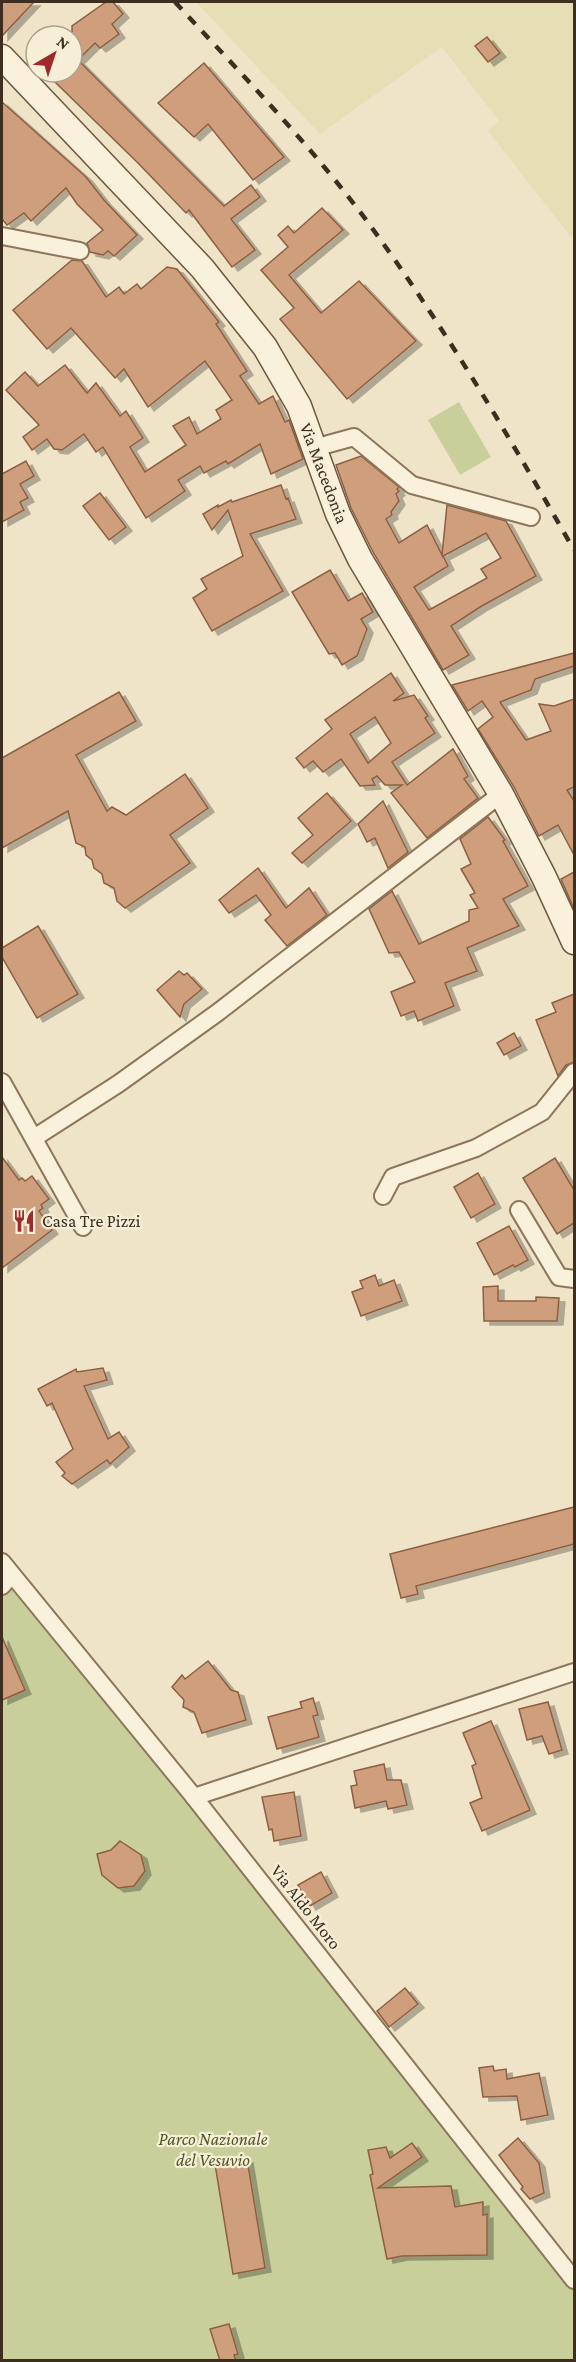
<svg xmlns="http://www.w3.org/2000/svg" width="576" height="2362" font-family="'Crimson Pro',serif">
  <style>
    .farmland { fill: #e6deb5 }
    .green { fill: #c9cf9b }
    .building { fill: #cf9f7d; stroke: #8d5f41; stroke-width: 1.5; fill-rule: evenodd; filter: url(#shadow) }
    .lines { fill: none; stroke-linecap: round; stroke-linejoin: round }
    .street-casing { stroke: #8d765c; stroke-width: 20 }
    .secondary-casing { stroke: #6f573f; stroke-width: 27 }
    .street { stroke: #faf1dc; stroke-width: 16 }
    .secondary { stroke: #faf1dc; stroke-width: 24 }
    .rail { stroke: #3d2e20; stroke-width: 4.5; stroke-dasharray: 10 10; stroke-linecap: butt }
    .labels { text-anchor: middle; dominant-baseline: central; stroke-width: 4.5; stroke-linejoin: round; paint-order: stroke }
    .street-label { font-size: 18px; fill: #3d2e20; stroke: #f7eed8 }
    .poi-label { font-size: 18px; fill: #3d2e20; stroke: #f7eed8; text-anchor: start }
    .park-label { font-size: 18px; font-style: italic; fill: #4d5a26; stroke: #f7eed8 }
  </style>
  <defs>
    <filter id="shadow"><feDropShadow dx="6" dy="4" stdDeviation="0" flood-color="#0004"/></filter>
  </defs>
  <rect width="100%" height="100%" fill="#f0e4c8"/>
  <!-- farmland -->
  <path class="farmland" d="M196,2H574V234L571,237L488,131L499,121L442,47L320,134Z"/>
  <!-- green -->
  <g class="green">
    <path d="M459,402L491,457L460,475L428,420Z"/>
    <path d="M2,1556L350,1983L574,2266V2360H2Z"/>
  </g>
  <!-- building -->
  <g class="building">
    <path d="M2,2H34L2,36Z"/>
    <path d="M106,2H113L123,14L112,24L119,34L100,48L95,43L78,60L224,206L251,185L260,197L231,219L255,250L232,267L189,210L186,213L138,163L54,81L66,72H72V26Z"/>
    <path d="M487,37L500,53L488,62L475,46Z"/>
    <path d="M204,63L284,157L253,180L208,124L194,137L158,103Z"/>
    <path d="M2,102L86,177L104,200L137,235L114,256L108,251L103,255L90,252L87,243L103,230L77,204L66,188L31,221L24,213L7,225L2,219Z"/>
    <path d="M322,208L343,230L289,275L321,313L359,281L416,341L347,399L280,319L294,308L261,270L288,247L278,235L288,226L294,233Z"/>
    <path d="M72,260L82,261L106,297L119,287L124,294L137,284L141,289L167,267L177,269L219,322L216,324L247,371L240,376L259,404L273,396L285,422L289,420L303,459L271,474L260,444L228,464L226,461L204,473L200,466L178,480L185,491L146,518L103,447L96,452L84,434L62,450L54,449L47,439L32,450L23,437L39,425L6,390L25,372L38,386L65,365L87,393L96,383L120,416L126,411L143,438L130,447L145,472L186,445L173,426L189,417L197,434L221,419L216,410L232,400L205,361L148,407L124,369L115,378L71,328L47,349L13,310Z"/>
    <path d="M361,456L399,487L397,489L399,491L396,494L399,501L391,512L392,515L386,519L399,543L427,525L442,555L447,505L506,521L536,576L480,607L451,626L469,655L443,670L373,552L351,508L336,465ZM486,533L501,558L481,569L487,578L429,610L414,587L448,566L443,556Z"/>
    <path d="M26,461L34,476L20,484L28,498L20,502L24,510L2,522V474Z"/>
    <path d="M281,485L286,499L288,498L296,519L250,534L283,591L212,631L193,598L207,589L201,579L243,556L228,510L212,530L203,514L218,505V507L231,500L232,502Z"/>
    <path d="M100,493L126,527L109,540L83,506Z"/>
    <path d="M330,570L348,601L362,593L373,612L361,619L367,629L357,656L342,665L335,653L329,654L292,592Z"/>
    <path d="M574,653V666L535,679L531,690L500,702L526,740L551,731L539,704L554,706L574,699V787L567,790L574,801V855L558,825L539,836L514,787L478,729L493,717L482,701L468,711L452,685Z"/>
    <path d="M391,673L404,693L393,701L414,695L428,716L425,718L435,733L392,762L407,785L453,749L468,776L464,779L478,798L427,838L391,793L402,785H385L377,776L372,779L375,785L360,786L341,759L323,772L313,761L304,768L296,758L332,729L325,720ZM375,717L391,743L368,763L350,734Z"/>
    <path d="M119,692L136,721L76,755L107,811L112,807L126,815L185,774L208,808L170,835L190,863L125,908L117,901L114,888L104,883L102,874L94,868L92,860L86,855L85,847L76,843L68,811L2,848V758Z"/>
    <path d="M327,793L351,821L302,863L292,853L313,835L298,818Z"/>
    <path d="M383,801L408,852L388,868L375,838L367,842L358,824Z"/>
    <path d="M488,817L505,840L503,841L528,886L503,899L519,926L467,948L477,971L445,983L454,1006L418,1021L414,1011L401,1016L391,992L415,982L399,952L389,953L369,909L392,891L419,944L469,921V910L478,908L470,895L475,893L461,869L471,864L460,839Z"/>
    <path d="M258,868L286,908L309,888L327,915L287,946L265,920L271,915L256,895L229,913L219,900Z"/>
    <path d="M574,872V909L561,879Z"/>
    <path d="M38,926L78,994L37,1018L2,957V948Z"/>
    <path d="M179,971L184,975L187,973L202,989L184,1004L180,1017L157,990Z"/>
    <path d="M574,994V1062L566,1065L558,1076L536,1020L556,1012L552,1003Z"/>
    <path d="M514,1033L521,1046L504,1055L497,1043Z"/>
    <path d="M2,1157L19,1180L22,1178L25,1181L32,1176L49,1199L41,1205L43,1208L39,1211L52,1230L2,1268Z"/>
    <path d="M555,1158L574,1190V1223L557,1234L523,1178Z"/>
    <path d="M478,1173L495,1204L471,1218L454,1187Z"/>
    <path d="M509,1226L528,1260L515,1267L513,1265L494,1275L477,1243Z"/>
    <path d="M375,1275L379,1286L394,1280L402,1301L361,1316L352,1292L363,1288L360,1281Z"/>
    <path d="M498,1286V1301H536V1297L559,1298L557,1321H484L483,1287Z"/>
    <path d="M103,1368L107,1380L84,1386L108,1439L119,1432L129,1447L110,1464L107,1460L72,1484L62,1476L65,1473L56,1462L73,1449L52,1403L47,1406L38,1389L76,1369L77,1372Z"/>
    <path d="M574,1507V1544L416,1586L418,1594L401,1598L390,1554Z"/>
    <path d="M2,1637L25,1690L2,1700Z"/>
    <path d="M208,1661L231,1690L238,1692L246,1720L202,1733L194,1712L183,1707L184,1700L172,1687L182,1675L185,1679Z"/>
    <path d="M313,1698L318,1715L313,1716L319,1737L277,1749L268,1717L302,1708L300,1702Z"/>
    <path d="M548,1702L562,1750L549,1754L542,1736L527,1740L519,1709Z"/>
    <path d="M491,1721L530,1810L482,1831L470,1803L482,1798L472,1766L476,1764L463,1733Z"/>
    <path d="M384,1764L387,1780H401L407,1805L388,1809L386,1801L355,1808L351,1786L357,1785L354,1771Z"/>
    <path d="M294,1792L301,1836L274,1841L272,1829L269,1830L262,1797Z"/>
    <path d="M120,1841L141,1855L145,1871L134,1886L118,1888L102,1875L97,1854L111,1850Z"/>
    <path d="M321,1872L332,1893L310,1906L298,1885Z"/>
    <path d="M405,1988L418,2004L389,2027L377,2011Z"/>
    <path d="M493,2066L494,2071L506,2069L507,2079L539,2073L548,2115L521,2120L517,2096L483,2097L479,2068Z"/>
    <path d="M518,2138L539,2163L544,2193L530,2199L521,2189L523,2187L499,2155Z"/>
    <path d="M412,2143L422,2157L378,2188L451,2186L455,2207L483,2202V2215L487,2214V2255L402,2256L387,2259L370,2175L373,2174L368,2150L386,2147L390,2158Z"/>
    <path d="M247,2159L265,2268L233,2274L215,2164Z"/>
    <path d="M229,2324L238,2354L234,2355L236,2361H220L210,2329Z"/>
  </g>
  <g class="lines">
    <!-- street casing -->
    <g class="street-casing">
      <g id="street">
        <path d="M2,236L80,251"/>
        <path d="M314,448L354,437L412,485L531,517"/>
        <path d="M2,1082L83,1227"/>
        <path d="M34,1138L118,1084L217,1013L501,794"/>
        <path d="M383,1196L393,1177L476,1148L542,1112L574,1072"/>
        <path d="M519,1210L559,1277L574,1279"/>
        <path d="M2,1562L190,1792L574,2280"/>
        <path d="M2,1586L11,1575"/>
        <path d="M194,1797L574,1672"/>
      </g>
    </g>
    <!-- secondary casing -->
    <g class="secondary-casing">
      <path id="secondary" d="M2,57L202,268L265,347L299,406L338,514L360,559L501,794L544,877L574,942"/>
    </g>
    <!-- street -->
    <use href="#street" class="street"/>
    <!-- secondary -->
    <use href="#secondary" class="secondary"/>
    <!-- rail -->
    <path class="rail" d="M175,2C242,75 313,147 372,228C447,331 511,440 574,550"/>
  </g>
  <!-- icons -->
  <defs>
    <g id="restaurant-bare" transform="scale(1.8)"><path d="M-5-6h1v4h1v-4h1v4h1v-4h1v5L-1.5 .5V6h-2V.5L-5-1ZM5-6V6H3V1.5H1.5Q1.5-4 5-6Z" fill="#9e2a2b" stroke="#f7eed8" stroke-width="2.5" paint-order="stroke"/></g>
  </defs>
  <g fill-rule="evenodd">
    <use href="#restaurant-bare" x="24" y="1221"/>
  </g>
  <g class="labels">
    <!-- street labels -->
    <g class="street-label">
      <text transform="translate(324 473) rotate(69)">Via Macedonia</text>
      <text transform="translate(306 1907) rotate(52)">Via Aldo Moro</text>
    </g>
    <!-- poi labels -->
    <g class="poi-label">
      <text x="42" y="1221">Casa Tre Pizzi</text>
    </g>
    <!-- park labels -->
    <g class="park-label">
      <text x="213" y="2139">Parco Nazionale<tspan x="213" dy="21">del Vesuvio</tspan></text>
    </g>
  </g>
  <!-- border -->
  <rect width="576" height="2362" fill="none" stroke="#3d2e20" stroke-width="6"/>
  <!-- north arrow -->
  <g transform="translate(54 54) rotate(39)"><circle r="28" fill="#f7eed8" stroke="#ada18e" stroke-width="1.5"/>
  <path d="M0-4.5L10 22L0 15L-10 22Z" fill="#9e2a2b"/>
  <text y="-9" font-size="16" font-weight="bold" text-anchor="middle" fill="#3d2e20">N</text>
  </g>
</svg>
